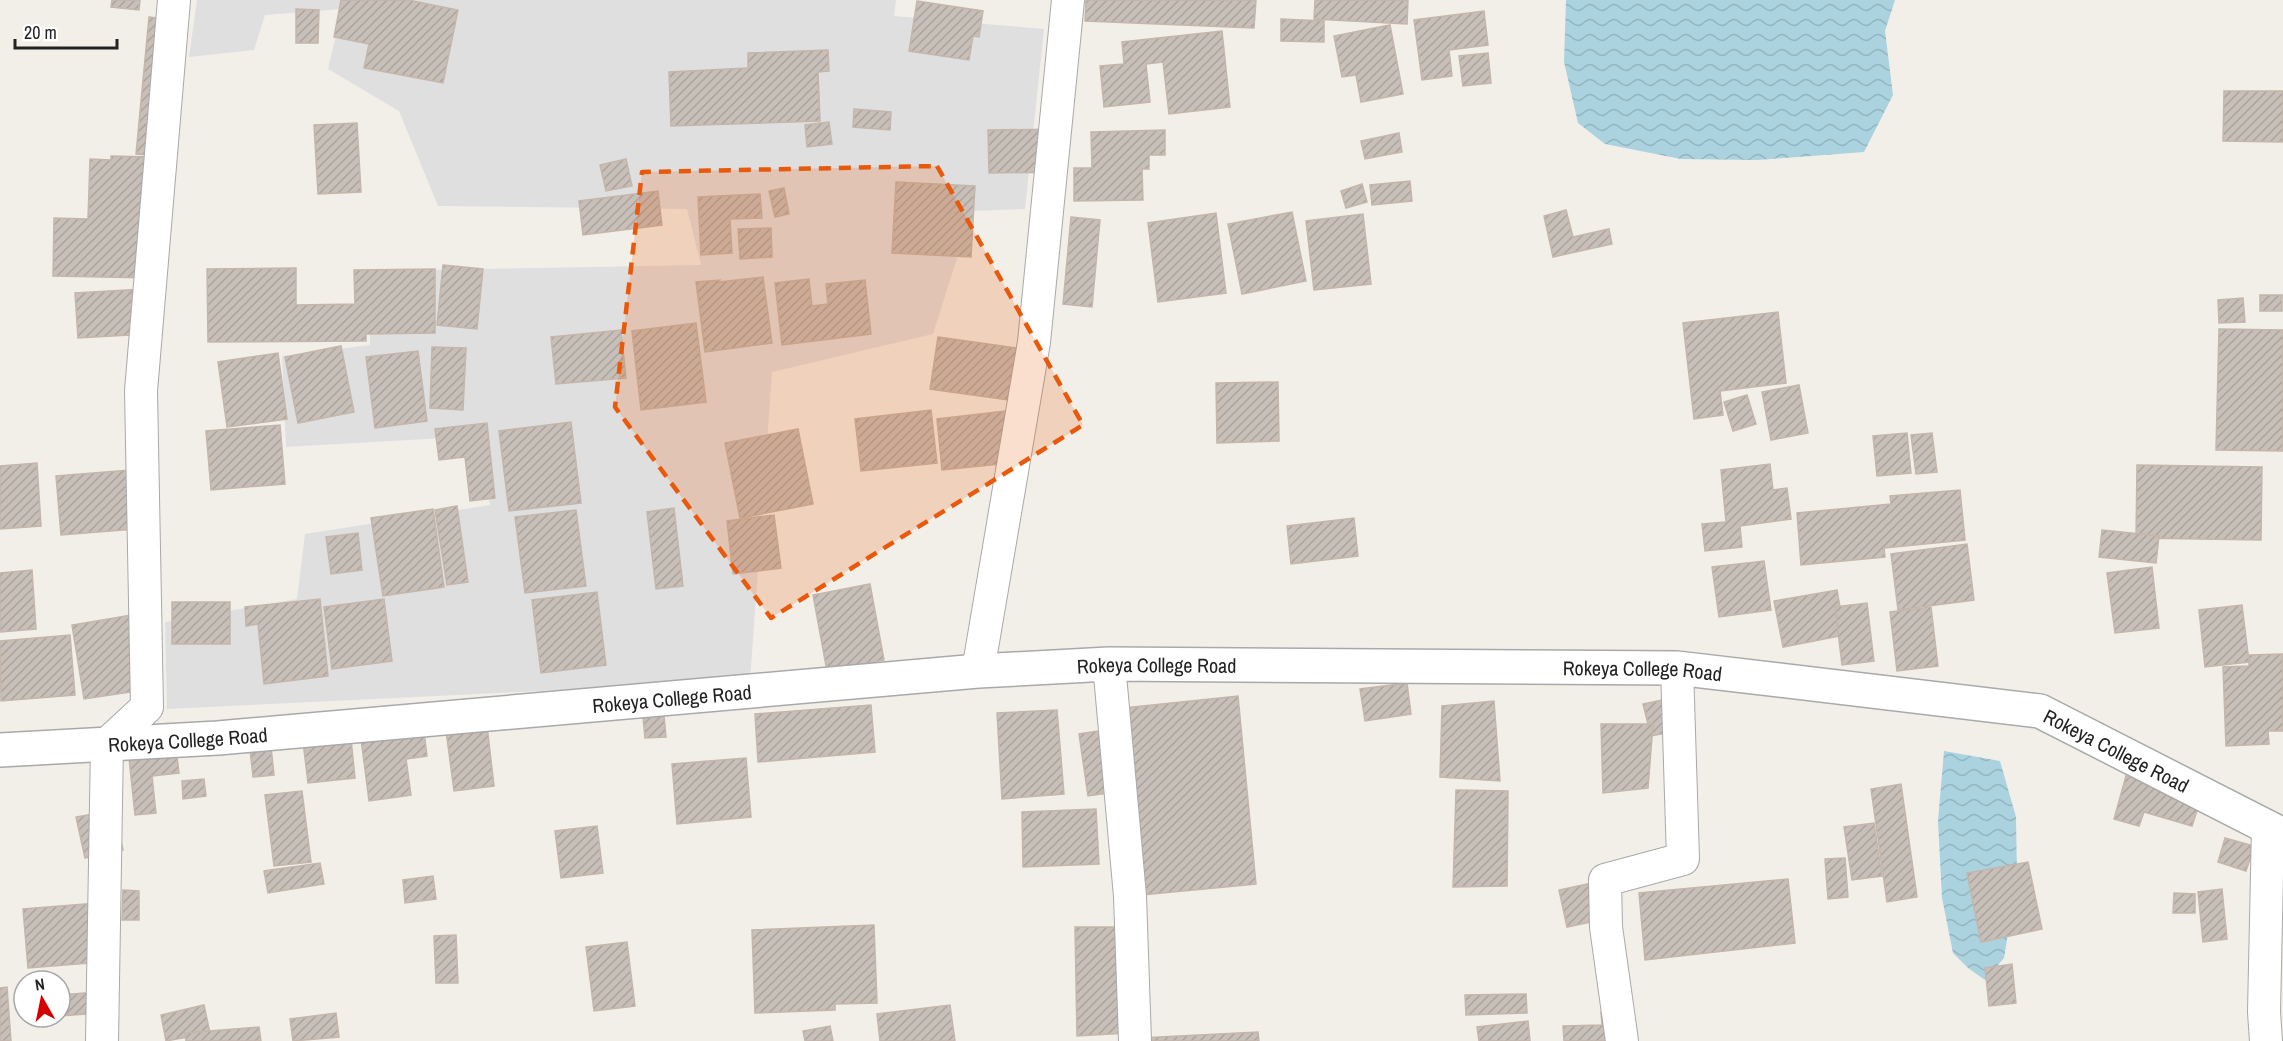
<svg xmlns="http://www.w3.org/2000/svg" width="2283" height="1041" font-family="'Archivo Narrow',sans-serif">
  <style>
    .residential { fill: #e0dfdf }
    .water { fill: url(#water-waves) }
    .building { fill: url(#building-hatch); stroke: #c4b6ab; stroke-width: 1.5 }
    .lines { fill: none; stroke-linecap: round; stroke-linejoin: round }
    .minor-casing { stroke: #a9a9a9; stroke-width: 34 }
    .tertiary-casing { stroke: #a9a9a9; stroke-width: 36 }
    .minor { stroke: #fff; stroke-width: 32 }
    .tertiary { stroke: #fff; stroke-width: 33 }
    .marked { fill: #e8590c; fill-opacity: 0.2; stroke: #e8590c; stroke-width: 4.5; stroke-dasharray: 12 8; stroke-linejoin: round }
    .labels { text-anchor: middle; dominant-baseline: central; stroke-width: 5; stroke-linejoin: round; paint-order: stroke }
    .street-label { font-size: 20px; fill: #222; stroke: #fff }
  </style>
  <defs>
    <pattern id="water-waves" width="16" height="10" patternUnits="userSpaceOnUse" patternTransform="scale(1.5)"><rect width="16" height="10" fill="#aad3df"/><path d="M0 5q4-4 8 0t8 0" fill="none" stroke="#92b5bf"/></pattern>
    <pattern id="building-hatch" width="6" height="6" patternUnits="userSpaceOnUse" patternTransform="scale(1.5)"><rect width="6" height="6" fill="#c7bfb8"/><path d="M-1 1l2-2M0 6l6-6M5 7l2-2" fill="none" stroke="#aba49e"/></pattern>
  </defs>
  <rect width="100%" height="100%" fill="#f2efe9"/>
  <!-- residential -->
  <path class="residential" d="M197,0H896L894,16L1044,29L1025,209L972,211L933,334L772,372L750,681L167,709L165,622L297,599L305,534L490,505L479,436L286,447L282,356L370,345V271L701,265L687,209L438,206L399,111L328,69L342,9L265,15L254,50L189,57Z"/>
  <!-- water -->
  <g class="water">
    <path d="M1566,0H1895L1885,31L1893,95L1864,152L1758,160L1681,159L1605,144L1578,123L1564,62Z"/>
    <path d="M1944,751L2000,761L2016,817L2017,878L2004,958L1985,980L1968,968L1953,953L1942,898L1938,821Z"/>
  </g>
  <!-- building -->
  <g class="building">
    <path d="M112,0H140L139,10L111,7Z"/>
    <path d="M341,0H408L458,10L443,83L364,68L369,44L334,37Z"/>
    <path d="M1086,0H1256L1254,28L1085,21Z"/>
    <path d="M1315,0H1408L1407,24L1314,19Z"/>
    <path d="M917,1L983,11L979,37L973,36L969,60L909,51Z"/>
    <path d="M296,9L319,10L318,43H296Z"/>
    <path d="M1484,11L1488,45L1449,50L1452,76L1422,80L1414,20Z"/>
    <path d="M149,17L173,20L160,156L136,154Z"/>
    <path d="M1281,19L1324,21V42L1281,41Z"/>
    <path d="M1390,25L1403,94L1361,102L1356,75L1342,77L1334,36Z"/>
    <path d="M1222,31L1230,107L1169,114L1163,62L1146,64L1150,102L1104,107L1100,66L1124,64L1122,42Z"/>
    <path d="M828,50L829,71L818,72L820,121L671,126L669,72L748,68V53Z"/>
    <path d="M1488,53L1491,83L1463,86L1459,56Z"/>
    <path d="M2224,91H2283V142L2223,141Z"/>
    <path d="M854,109L891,112L890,130L853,127Z"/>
    <path d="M829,122L832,144L807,147L805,125Z"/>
    <path d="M357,123L361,192L318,194L314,125Z"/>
    <path d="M1063,129V172L989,173L988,130Z"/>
    <path d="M1165,130V155H1149V169H1142L1143,200L1074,201V168H1092L1091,132Z"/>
    <path d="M1399,133L1402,152L1365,159L1361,141Z"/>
    <path d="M111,156L153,157L151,278L53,276L54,218L88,219L90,159L111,160Z"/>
    <path d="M626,159L632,186L606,191L600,165Z"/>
    <path d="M1410,181L1412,201L1372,205L1370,185Z"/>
    <path d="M896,182L975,186L971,257L892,253Z"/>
    <path d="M1362,184L1367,202L1346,208L1341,191Z"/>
    <path d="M784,188L789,214L775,217L769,191Z"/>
    <path d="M658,191L662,225L583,235L579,201Z"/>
    <path d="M760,194L762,218L730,219L732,253L701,255L698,197Z"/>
    <path d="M1566,210L1573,237L1609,229L1612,244L1553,257L1544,216Z"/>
    <path d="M1292,212L1306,281L1242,294L1228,224Z"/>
    <path d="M1216,213L1226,293L1158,302L1148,223Z"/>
    <path d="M1363,214L1371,284L1314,290L1306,221Z"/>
    <path d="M1071,217L1100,220L1092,307L1063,304Z"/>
    <path d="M771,228L772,257L740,259L738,229Z"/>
    <path d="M443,265L483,269L477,329L437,325Z"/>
    <path d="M296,268V305L355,304L354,270L435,269V333L366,334V341L208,342L207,269Z"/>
    <path d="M763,277L772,343L705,352L696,282L720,280L719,282Z"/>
    <path d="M809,279L812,306L828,304L826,284L865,280L871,334L782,345L775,283Z"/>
    <path d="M144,289L147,334L78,338L75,293Z"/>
    <rect x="2260" y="295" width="22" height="16"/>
    <path d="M2243,298L2245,322L2219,323L2218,300Z"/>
    <path d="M1778,312L1786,383L1720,391L1723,415L1694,419L1683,323Z"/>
    <path d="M696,323L706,402L641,410L632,331Z"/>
    <path d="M2219,329L2283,330V451L2216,450Z"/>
    <path d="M621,330L626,378L556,384L551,337Z"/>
    <path d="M938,337L1044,352L1037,404L930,389Z"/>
    <path d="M341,346L354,412L298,423L285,357Z"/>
    <path d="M432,347L466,348L463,410L430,408Z"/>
    <path d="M418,351L427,421L375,428L366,357Z"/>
    <path d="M278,353L287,419L227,427L218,362Z"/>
    <path d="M1278,382L1279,441L1217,443L1216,383Z"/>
    <path d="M1799,385L1808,433L1771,440L1762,392Z"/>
    <path d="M1747,395L1756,424L1733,431L1724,402Z"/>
    <path d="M931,410L937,463L861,471L855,419Z"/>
    <path d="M1014,410L1020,462L942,470L937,419Z"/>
    <path d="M571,422L581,503L509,511L499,431Z"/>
    <path d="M487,423L495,498L470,501L465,457L439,460L435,429Z"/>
    <path d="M280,425L285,484L211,490L206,431Z"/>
    <path d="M798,429L813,504L740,518L725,443Z"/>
    <path d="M1907,433L1911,473L1877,476L1873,436Z"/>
    <path d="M1932,433L1937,472L1916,474L1911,435Z"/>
    <path d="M37,463L41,526L0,529V466Z"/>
    <path d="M1770,464L1773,490L1787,488L1791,519L1740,526L1742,547L1705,551L1702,524L1726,522L1721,470Z"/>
    <path d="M2137,465L2262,467L2261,540L2136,538Z"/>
    <path d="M130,470L135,529L61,535L56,476Z"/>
    <path d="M1960,490L1965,540L1884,548L1885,557L1801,565L1797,513L1891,504L1890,496Z"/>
    <path d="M457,506L468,582L447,585L435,510Z"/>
    <path d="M674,508L683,586L656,589L647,512Z"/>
    <path d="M433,509L444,587L383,596L371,518Z"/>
    <path d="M576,510L586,586L525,593L515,517Z"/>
    <path d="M774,515L781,568L733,574L727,521Z"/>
    <path d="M1354,518L1358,556L1291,564L1287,526Z"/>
    <path d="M2102,530L2159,536L2156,563L2099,557Z"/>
    <path d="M358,533L362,570L331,574L326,537Z"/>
    <path d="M1967,544L1974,600L1898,610L1891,554Z"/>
    <path d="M1764,561L1771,610L1719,617L1712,567Z"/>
    <path d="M2152,567L2159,628L2115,633L2107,573Z"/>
    <path d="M32,570L36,629L0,632V573Z"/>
    <path d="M870,584L884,660L827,671L813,595Z"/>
    <path d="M1837,590L1845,635L1783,647L1774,601Z"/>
    <path d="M597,592L606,665L541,673L532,600Z"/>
    <path d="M320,599L328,676L264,684L258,624L246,626L245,607Z"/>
    <path d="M384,599L392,661L332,669L324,607Z"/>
    <rect x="172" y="602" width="58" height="42"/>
    <path d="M1867,603L1874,661L1842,665L1835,607Z"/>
    <path d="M2242,605L2249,662L2205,667L2199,610Z"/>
    <path d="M1931,607L1938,666L1897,671L1890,612Z"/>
    <path d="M137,614L150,689L84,699L72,625Z"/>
    <path d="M70,635L75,695L1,701L0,641Z"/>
    <path d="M2283,654V731H2268L2269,744L2226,746L2223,667L2249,666V655Z"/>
    <path d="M1407,683L1411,714L1365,721L1360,689Z"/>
    <path d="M1238,696L1256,884L1142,895L1124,708Z"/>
    <path d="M1672,698L1678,731L1651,736L1643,704Z"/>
    <path d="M1494,701L1500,781L1440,777L1442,706Z"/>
    <path d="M871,705L875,752L758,762L755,714Z"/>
    <path d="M1057,710L1064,794L1002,799L997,713Z"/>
    <path d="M422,715L427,756L406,759L411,795L369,801L359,723Z"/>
    <path d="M664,716L666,737L645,738L643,717Z"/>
    <path d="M486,717L494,786L454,791L445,723Z"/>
    <path d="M349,720L355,778L308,783L301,725Z"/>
    <path d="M1601,724H1653L1648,788L1603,793Z"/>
    <path d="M1118,728L1128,790L1088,796L1079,734Z"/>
    <path d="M174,733L179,773L152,776L156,813L135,815L127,739Z"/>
    <path d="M271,747L274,775L253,777L250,749Z"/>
    <path d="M746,758L751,817L677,824L672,764Z"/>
    <path d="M2126,776L2201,798L2192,826L2144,812L2139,826L2114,819Z"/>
    <path d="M204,779L206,796L183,799L182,781Z"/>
    <path d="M1901,784L1917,897L1887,902L1871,789Z"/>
    <path d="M1456,790L1508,791L1507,886L1453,887Z"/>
    <path d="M302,791L311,862L274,866L265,795Z"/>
    <path d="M1096,809L1099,864L1023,867L1022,812Z"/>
    <path d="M114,810L123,850L85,858L76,817Z"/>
    <path d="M1874,823L1882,876L1852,880L1844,827Z"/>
    <path d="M597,826L603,873L561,878L555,831Z"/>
    <path d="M2225,838L2254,846L2246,871L2218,862Z"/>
    <path d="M1845,858L1848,897L1828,899L1825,859Z"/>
    <path d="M2028,862L2042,929L1981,942L1967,873Z"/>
    <path d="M320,863L324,884L268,893L264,871Z"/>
    <path d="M433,876L436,899L405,903L403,880Z"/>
    <path d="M1788,879L1795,943L1645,960L1639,893Z"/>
    <path d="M1597,882L1605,919L1567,927L1559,890Z"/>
    <path d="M2222,889L2227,939L2203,942L2198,892Z"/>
    <path d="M123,890L139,891V920H122Z"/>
    <path d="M2174,893L2195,894V913H2173Z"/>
    <path d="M97,903L102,962L28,968L23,909Z"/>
    <path d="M874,925L877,1003L835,1004V1010L755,1013L752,930Z"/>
    <path d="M1075,927H1124L1127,1033L1077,1036Z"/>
    <path d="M456,935L458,983H436L434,936Z"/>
    <path d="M627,942L635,1006L594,1011L586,947Z"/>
    <path d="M2012,964L2016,1003L1989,1006L1985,968Z"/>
    <path d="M7,987L11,1041H0V988Z"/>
    <path d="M97,992L99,1013L60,1016V995Z"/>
    <path d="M1526,994L1527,1013L1466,1015L1465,995Z"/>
    <path d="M204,1005L210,1033L166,1041L161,1015Z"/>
    <path d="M950,1005L955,1041H880L877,1014Z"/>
    <path d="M1601,1012H1623L1624,1041H1564L1563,1026L1602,1025Z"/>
    <path d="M336,1013L339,1037L293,1041L290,1019Z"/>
    <path d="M1528,1021L1530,1041H1479L1477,1027Z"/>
    <path d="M830,1026L833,1041H805L803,1031Z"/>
    <path d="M259,1027L261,1041H186L185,1033Z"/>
    <path d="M1258,1032L1259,1041H1140V1038Z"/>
  </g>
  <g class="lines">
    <!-- minor casing -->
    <g class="minor-casing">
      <g id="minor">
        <path d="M1109,664L1130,896L1135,1041"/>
        <path d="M978,671L1034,342L1068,0"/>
        <path d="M102,1041L107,744L147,707L141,391L174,0"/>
        <path d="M1622,1041L1606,927L1605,880L1683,859L1677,668"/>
        <path d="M2266,1041L2264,1012L2268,827"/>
      </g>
    </g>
    <!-- tertiary casing -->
    <g class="tertiary-casing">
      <g id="tertiary">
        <path id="s1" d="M0,750L218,738L978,671L1109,664L1677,668L2040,711L2283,835"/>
      </g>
    </g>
    <!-- minor -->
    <use href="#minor" class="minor"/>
    <!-- tertiary -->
    <use href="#tertiary" class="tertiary"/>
  </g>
  <!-- marked area -->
  <path class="marked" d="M937,166L1083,425L771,618L615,407L642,172Z"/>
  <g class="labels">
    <!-- street labels -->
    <g class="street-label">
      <text stroke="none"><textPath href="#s1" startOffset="1160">Rokeya College Road</textPath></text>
      <text stroke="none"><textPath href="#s1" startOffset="1646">Rokeya College Road</textPath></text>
      <text stroke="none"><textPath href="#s1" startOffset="674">Rokeya College Road</textPath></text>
      <text stroke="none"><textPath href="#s1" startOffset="188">Rokeya College Road</textPath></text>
      <text stroke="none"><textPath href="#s1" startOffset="2132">Rokeya College Road</textPath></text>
    </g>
  </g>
  <!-- north arrow -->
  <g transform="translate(42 999) rotate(351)"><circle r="28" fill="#ffffff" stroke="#a7a7a7" stroke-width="1.5"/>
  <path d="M0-4.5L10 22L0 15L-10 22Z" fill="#d40000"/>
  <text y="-9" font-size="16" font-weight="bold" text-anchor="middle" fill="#222222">N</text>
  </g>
  <!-- scale -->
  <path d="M15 39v9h102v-9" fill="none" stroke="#222222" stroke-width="3"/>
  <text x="24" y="39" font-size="18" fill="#222222" stroke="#ffffff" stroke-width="4.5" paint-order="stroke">20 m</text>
</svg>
